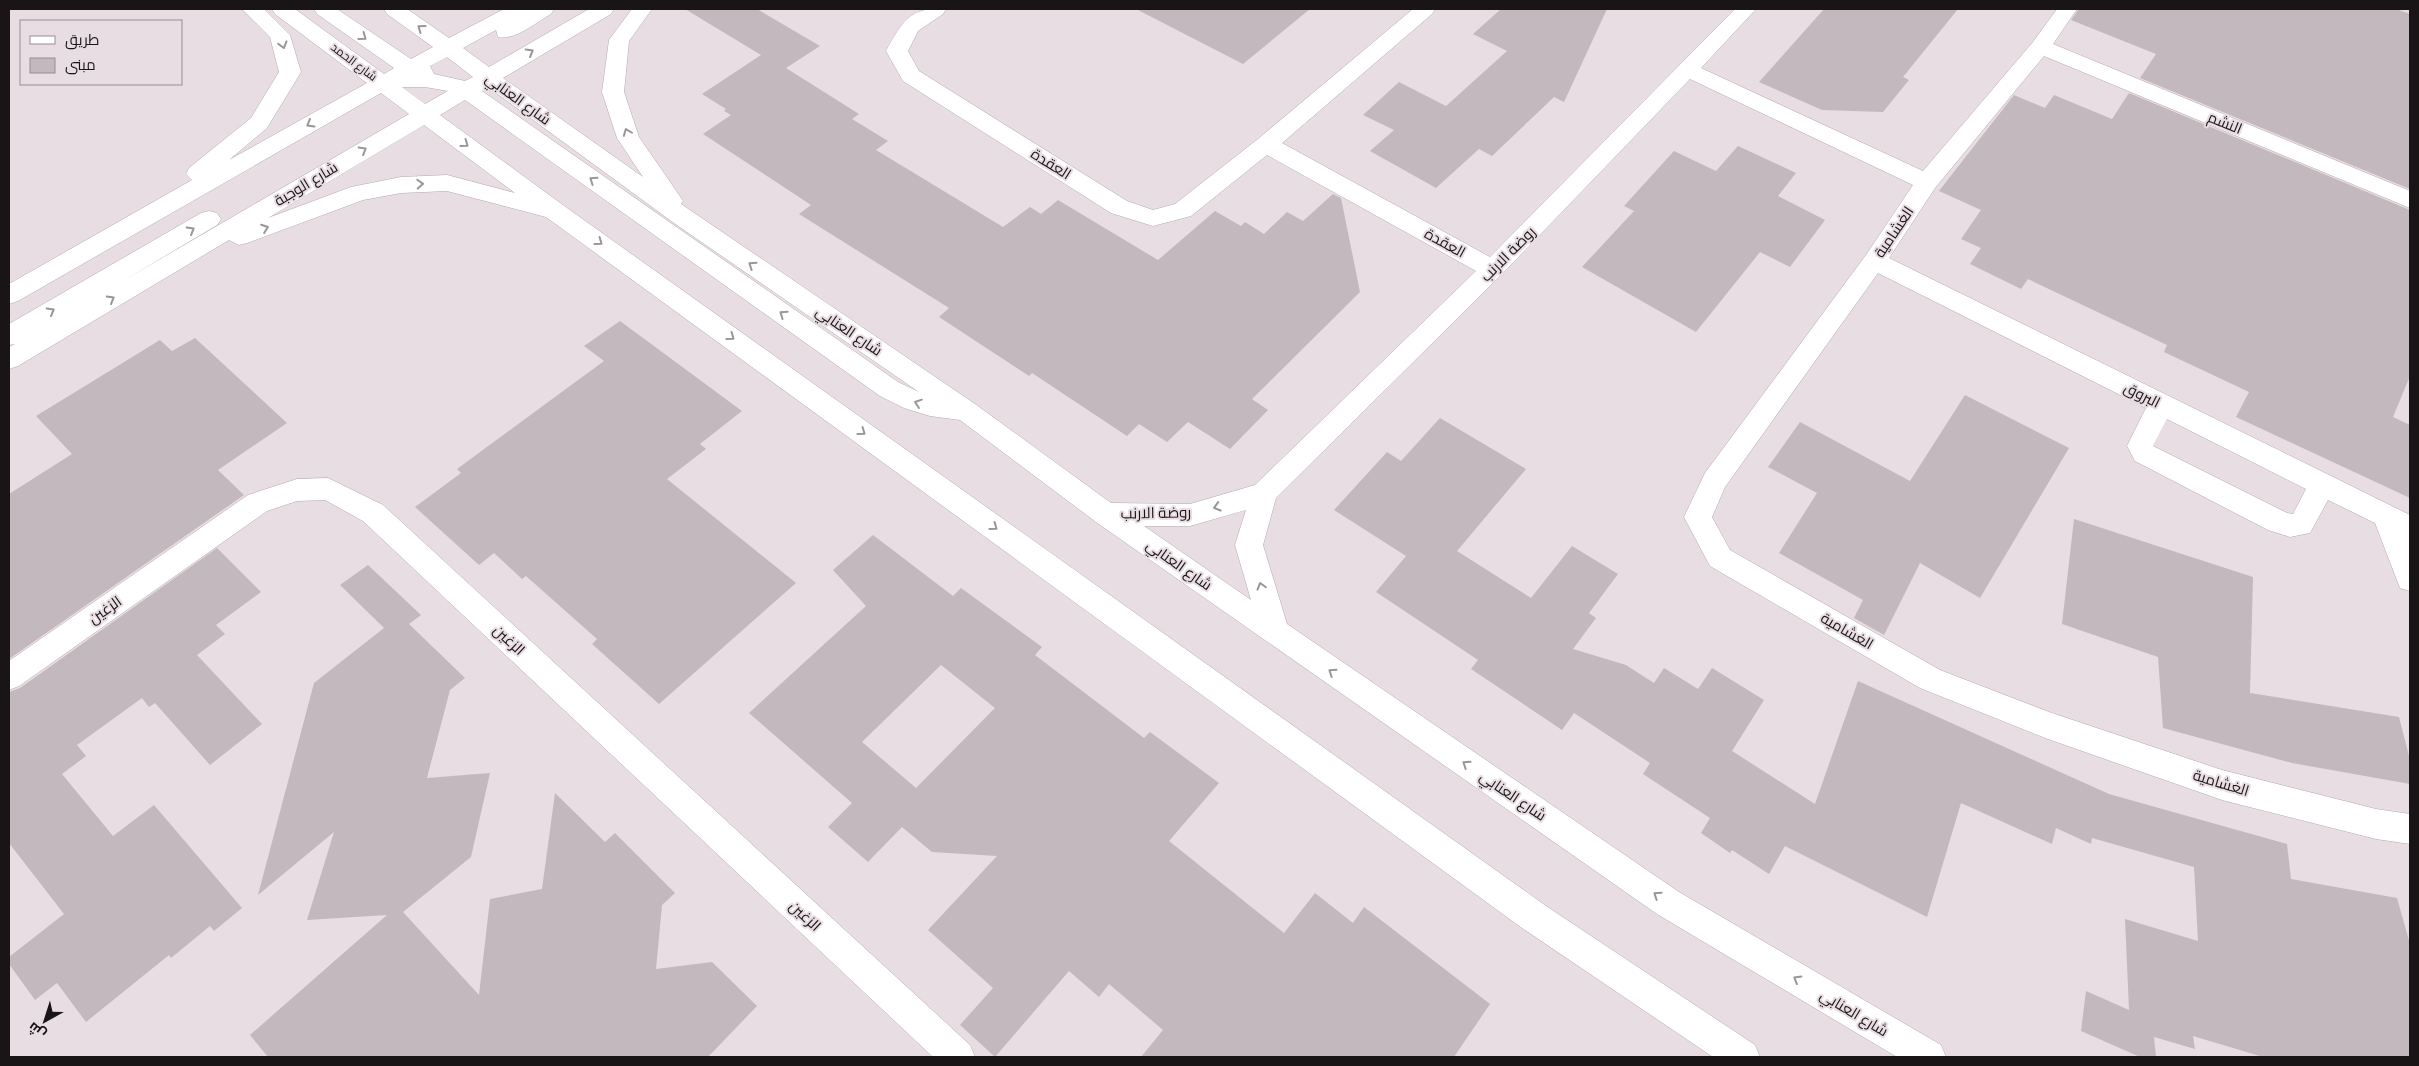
<svg xmlns="http://www.w3.org/2000/svg" width="2419" height="1066" font-family="'Roboto Condensed',Cairo,sans-serif">
  <style>
    .building { fill: #c3b8bd; fill-rule: evenodd }
    .lines { fill: none; stroke-linecap: round; stroke-linejoin: round }
    .minor-casing { stroke: #b5aaaf; stroke-width: 1 }
    .minor { fill: #fff; fill-rule: evenodd }
    .oneway { stroke: #989697 }
    .labels { text-anchor: middle; dominant-baseline: central; stroke-width: 4; stroke-linejoin: round; paint-order: stroke }
    .far-street-label { font-size: 12px; fill: #191517; stroke: #e8dde2 }
    .street-label { font-size: 15px; fill: #191517; stroke: #e8dde2 }
  </style>
  <rect width="100%" height="100%" fill="#e8dde2"/>
  <!-- building -->
  <g class="building">
    <path d="M685,9H757L820,46L786,68L859,114L852,119L888,141L876,150L1003,227L1030,207L1041,214L1058,200L1158,260L1215,211L1241,226L1245,222L1264,234L1287,212L1303,221L1333,194L1341,198L1360,292L1252,399L1268,410L1230,449L1188,422L1167,442L1139,424L1127,436L1032,373L1029,376L939,317L949,308L799,214L811,205L703,134L731,115L724,111L726,109L702,94L761,55Z"/>
    <path d="M1136,9H1310L1243,64Z"/>
    <path d="M1501,9H1607L1564,102L1554,97L1492,156L1479,149L1436,188L1370,151L1394,130L1363,115L1399,82L1446,106L1507,51L1473,34Z"/>
    <path d="M1824,9H1958L1903,77L1909,80L1883,112L1822,110L1759,82Z"/>
    <path d="M2079,9H2396L2410,14V189L2140,78L2156,54L2071,20Z"/>
    <path d="M2129,93L2410,210V376L2393,417L2410,425V498L2236,417L2249,392L2164,352L2167,345L2028,279L2021,289L1970,264L1981,248L1961,239L1981,210L1939,191L2014,95L2045,108L2054,95L2112,119Z"/>
    <path d="M1738,146L1796,173L1778,196L1825,220L1790,267L1760,252L1696,332L1582,267L1634,211L1624,206L1674,151L1716,171Z"/>
    <path d="M620,321L742,411L700,444L706,449L667,479L796,583L659,704L592,644L597,639L526,576L522,579L494,553L479,565L415,507L461,473L457,469L604,361L584,346Z"/>
    <path d="M195,338L287,423L218,470L244,495L9,659V494L72,454L36,416L160,340L172,351Z"/>
    <path d="M1965,395L2069,448L1980,598L1920,563L1884,635L1854,618L1863,600L1779,553L1817,493L1768,467L1800,422L1910,481Z"/>
    <path d="M1440,418L1526,469L1457,551L1531,598L1572,546L1618,574L1589,613L1596,618L1573,649L1626,665L1654,683L1664,668L1698,689L1712,668L1764,700L1732,751L1815,804L1858,681L2109,794L2287,844L2291,879L2397,898L2410,944V1057H2263L2193,1036L2195,1049L2154,1037L2156,1057H2140L2081,1031L2086,991L2129,1010L2125,919L2198,941L2194,867L2092,838L2091,844L2056,828L2052,844L1961,803L1927,917L1785,846L1769,874L1732,850L1730,853L1701,833L1710,818L1643,774L1650,763L1574,713L1562,730L1471,669L1478,660L1376,592L1406,556L1334,510L1387,452L1401,461Z"/>
    <path d="M2074,519L2253,577L2250,693L2399,717L2410,760V784L2292,763L2163,728L2158,657L2062,624Z"/>
    <path d="M873,535L953,596L961,588L1042,647L1035,655L1144,738L1150,732L1219,783L1169,841L1284,933L1315,893L1353,923L1364,907L1490,1004L1454,1057H1141L1163,1030L1109,984L1099,997L1069,971L995,1057L960,1025L993,988L928,930L997,856L932,852L902,827L868,862L828,827L852,803L749,713L866,606L833,570ZM941,665L995,708L916,788L862,742Z"/>
    <path d="M217,548L261,592L216,625L225,634L197,655L262,724L210,765L155,703L149,707L142,698L77,745L86,756L62,774L113,836L154,805L242,908L214,931L210,926L171,958L169,955L86,1022L57,983L35,1000L9,964V957L64,914L9,843V692L20,688Z"/>
    <path d="M368,565L421,615L409,624L465,678L450,690L427,778L490,773L471,857L403,912L479,995L490,899L542,889L555,793L605,842L615,833L675,893L662,905L656,969L712,962L757,1006L708,1057H268L250,1035L387,915L307,920L334,832L258,895L314,683L384,628L340,585Z"/>
  </g>
  <g class="lines">
    <!-- minor casing -->
    <g class="minor-casing">
      <g id="minor">
        <path d="M242,9H264L290,35L301,72L267,128L229,160L367,83L275,14L272,9H295L384,74L394,68L317,14L314,9H337L411,59L433,47L387,14L384,9H407L449,38L504,9H554L551,14C536,22 515,41 498,37L496,30L463,48L489,67L589,9H614L611,14L503,78L643,177L617,138L602,92L609,40L632,9H652L629,41L624,92L639,137L679,195L683,201L681,204L975,404L1111,503L1190,504L1255,485L1476,271L1267,155L1191,216L1153,226L1111,213L903,81L886,51C903,21 909,7 946,9L943,14L918,31L908,51L919,71L1127,201L1153,210L1175,204L1258,139L1413,9H1435L1432,14L1282,143L1490,257L1735,9H1756L1701,68L1923,171L2033,42L2057,9H2077L2053,44L2410,191V208L2044,56L1935,188L1889,258L2410,515V539H2409L2410,591L2400,588L2375,523L2328,500L2310,533L2290,537L2268,530L2135,461L2127,446L2146,408L1878,273L1725,487L1712,517L1730,550L1940,670L2049,712L2222,770L2376,809L2410,814V844L2376,839L2222,800L2048,739L1920,688L1710,566L1684,517L1705,473L1866,255L1913,185L1690,79L1501,275L1276,498L1263,545L1287,624L1679,892L1941,1045L1946,1057H1897L1657,914L1096,522L960,420L930,416L904,408L880,396L465,100L440,115L567,208L1546,906L1755,1045L1760,1057H1713L1522,928L546,217L447,191L401,193L363,200L247,243L239,245L229,240L18,366L9,369V347L15,344L9,345V324L201,213L209,211L217,213L221,219L217,225L121,282L409,114L381,93L18,301L9,304V284L192,180L186,174L189,168L251,118L279,72L270,37ZM447,57L473,77L465,81L434,74L430,66ZM402,87H425L448,91L425,104ZM488,87L674,223L919,392L898,382L482,91ZM424,125L515,193L447,175L401,177L351,187L268,218ZM2167,419L2306,489L2293,514L2287,513L2153,446ZM1246,510L1235,545L1251,600L1144,526H1190Z"/>
        <path d="M328,478L383,505L970,1045L975,1057H933L363,521L325,500L297,501L267,511L19,686L9,690V661L248,495L297,479Z"/>
      </g>
    </g>
    <!-- minor -->
    <use href="#minor" class="minor"/>
  </g>
  <!-- one-way arrows -->
  <defs><path id="oneway-chevron" d="M-2-3.5L2.5 0L-2 3.5" fill="none" stroke-width="1.6" stroke-linecap="round" stroke-linejoin="round" transform="scale(1.25)"/></defs>
  <g class="oneway">
    <use href="#oneway-chevron" transform="translate(421 28) rotate(-144)"/>
    <use href="#oneway-chevron" transform="translate(363 37) rotate(36)"/>
    <use href="#oneway-chevron" transform="translate(283 45) rotate(74)"/>
    <use href="#oneway-chevron" transform="translate(530 52) rotate(-30)"/>
    <use href="#oneway-chevron" transform="translate(310 124) rotate(150)"/>
    <use href="#oneway-chevron" transform="translate(627 132) rotate(-111)"/>
    <use href="#oneway-chevron" transform="translate(465 144) rotate(36)"/>
    <use href="#oneway-chevron" transform="translate(363 150) rotate(-31)"/>
    <use href="#oneway-chevron" transform="translate(593 180) rotate(-145)"/>
    <use href="#oneway-chevron" transform="translate(420 184) rotate(-3)"/>
    <use href="#oneway-chevron" transform="translate(265 228) rotate(-20)"/>
    <use href="#oneway-chevron" transform="translate(191 230) rotate(-30)"/>
    <use href="#oneway-chevron" transform="translate(599 242) rotate(36)"/>
    <use href="#oneway-chevron" transform="translate(752 265) rotate(-146)"/>
    <use href="#oneway-chevron" transform="translate(111 299) rotate(-30)"/>
    <use href="#oneway-chevron" transform="translate(51 311) rotate(-30)"/>
    <use href="#oneway-chevron" transform="translate(783 314) rotate(-145)"/>
    <use href="#oneway-chevron" transform="translate(731 337) rotate(36)"/>
    <use href="#oneway-chevron" transform="translate(918 403) rotate(-161)"/>
    <use href="#oneway-chevron" transform="translate(862 432) rotate(36)"/>
    <use href="#oneway-chevron" transform="translate(1217 507) rotate(164)"/>
    <use href="#oneway-chevron" transform="translate(994 527) rotate(36)"/>
    <use href="#oneway-chevron" transform="translate(1261 586) rotate(-106)"/>
    <use href="#oneway-chevron" transform="translate(1332 672) rotate(-146)"/>
    <use href="#oneway-chevron" transform="translate(1466 764) rotate(-146)"/>
    <use href="#oneway-chevron" transform="translate(1657 895) rotate(-146)"/>
    <use href="#oneway-chevron" transform="translate(1797 979) rotate(-149)"/>
  </g>
  <g class="labels">
    <!-- far-street labels -->
    <g class="far-street-label">
      <text transform="translate(354 62) rotate(37)">شارع الحمد</text>
    </g>
    <!-- street labels -->
    <g class="street-label">
      <text transform="translate(518 99) rotate(36)">شارع العنابي</text>
      <text transform="translate(2225 123) rotate(22)">النشم</text>
      <text transform="translate(1051 164) rotate(32)">العقدة</text>
      <text transform="translate(306 184) rotate(-31)">شارع الوجبة</text>
      <text transform="translate(1894 232) rotate(-56)">الغشامية</text>
      <text transform="translate(1445 243) rotate(29)">العقدة</text>
      <text transform="translate(1508 254) rotate(-45)">روضة الارنب</text>
      <text transform="translate(849 331) rotate(34)">شارع العنابي</text>
      <text transform="translate(2142 395) rotate(27)">البروق</text>
      <text transform="translate(1156 513) rotate(-1)">روضة الارنب</text>
      <text transform="translate(1179 565) rotate(35)">شارع العنابي</text>
      <text transform="translate(105 610) rotate(-35)">الزغين</text>
      <text transform="translate(1847 631) rotate(30)">الغشامية</text>
      <text transform="translate(509 640) rotate(43)">الزغين</text>
      <text transform="translate(2221 783) rotate(17)">الغشامية</text>
      <text transform="translate(1513 796) rotate(34)">شارع العنابي</text>
      <text transform="translate(805 916) rotate(43)">الزغين</text>
      <text transform="translate(1854 1013) rotate(31)">شارع العنابي</text>
    </g>
  </g>
  <!-- border -->
  <rect width="2419" height="1066" fill="none" stroke="#191517" stroke-width="20"/>
  <!-- legend -->
  <rect x="20" y="20" width="162" height="65" fill="#e8dde2" stroke="#958d91"/>
  <rect x="30" y="36" width="25" height="8" fill="#ffffff" stroke="#958d91"/>
  <text x="65" y="45" font-size="15" fill="#191517">طريق</text>
  <rect x="30" y="58" width="25" height="15" fill="#c3b8bd" stroke="#958d91"/>
  <text x="65" y="70" font-size="15" fill="#191517">مبنى</text>
  <!-- north arrow -->
  <g transform="translate(45 1021) rotate(219)" stroke="#e8dde2" stroke-width="4" paint-order="stroke">
  <path d="M0-4L9 19L0 12L-9 19Z" fill="#191517"/>
  <text y="-8" font-size="14" font-weight="bold" text-anchor="middle" fill="#191517">ش</text>
  </g>
</svg>
